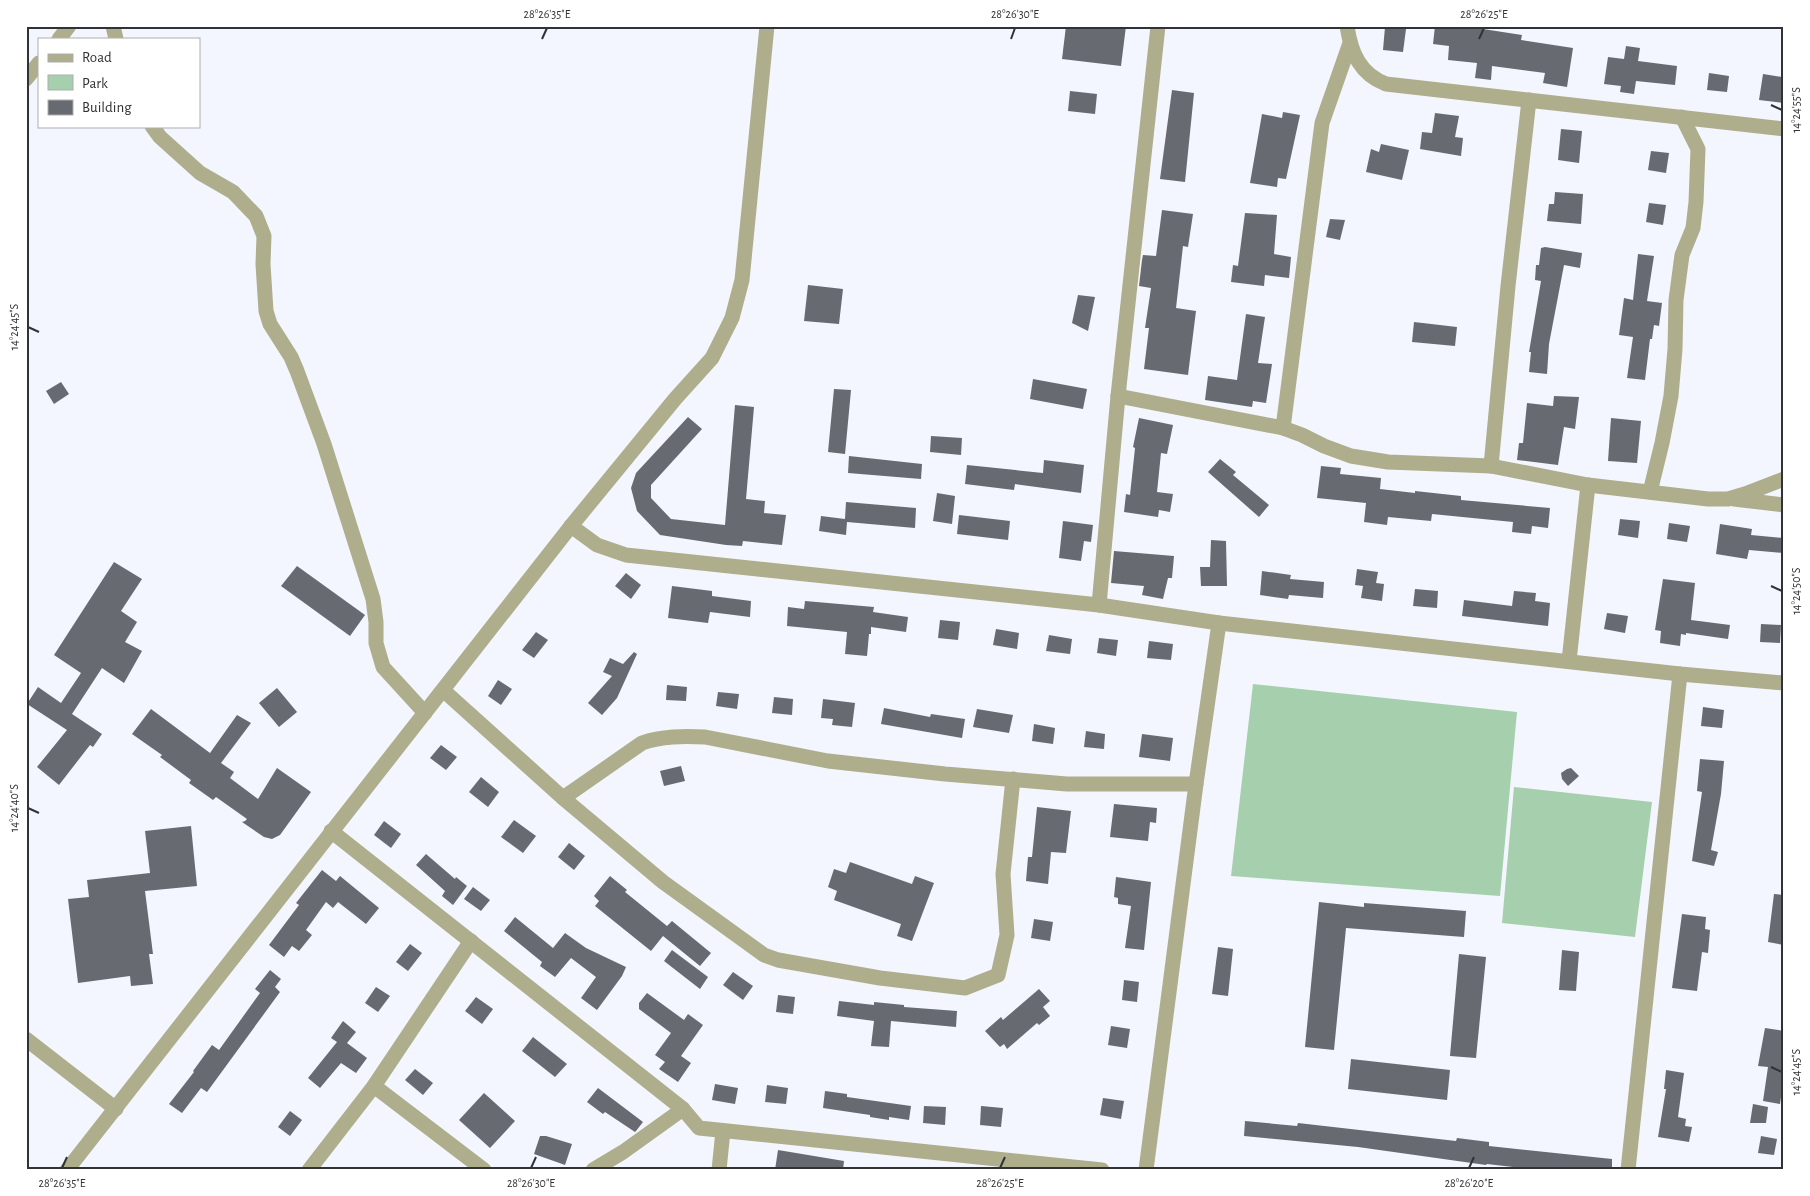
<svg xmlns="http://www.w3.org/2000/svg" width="1810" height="1196" font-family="'Alegreya Sans',sans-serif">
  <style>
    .green { fill: #a6d0ad }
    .building { fill: #686a71 }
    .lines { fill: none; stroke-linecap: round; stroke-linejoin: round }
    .minor { stroke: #aeae8d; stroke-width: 15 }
    .ticks { fill: none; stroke: #313235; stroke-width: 2 }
    .neatline { fill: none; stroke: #313235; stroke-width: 2 }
    .ticks-label { font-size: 12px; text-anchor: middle; fill: #313235 }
  </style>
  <rect width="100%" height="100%" fill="#f3f6fe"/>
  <!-- green -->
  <g class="green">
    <path d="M1253,684L1517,712L1500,896L1231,876Z"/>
    <path d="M1514,787L1652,802L1635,937L1502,923Z"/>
  </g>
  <!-- building -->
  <g class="building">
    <path d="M1066,26H1126L1121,66L1062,59Z"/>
    <path d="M1435,26H1483V29L1522,35L1521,40L1573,48L1567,87L1543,83L1545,73L1492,66L1491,80L1475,78L1477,63L1448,60L1449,46L1433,44Z"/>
    <path d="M1385,27L1406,29L1403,52L1383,50Z"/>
    <path d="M1626,46L1640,48L1638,61L1677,66L1675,85L1636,81L1634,94L1620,92L1621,86L1604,84L1608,57L1624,59Z"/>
    <path d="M1709,73L1729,76L1727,92L1707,90Z"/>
    <path d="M1763,74L1782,77L1781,81L1784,82V103L1759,100Z"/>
    <path d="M1172,90L1194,93L1185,182L1160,179Z"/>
    <path d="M1070,91L1097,94L1095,114L1068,111Z"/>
    <path d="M1283,112L1300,115L1286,179L1278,178L1277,187L1250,183L1262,114L1282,118Z"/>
    <path d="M1435,113L1459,116L1455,137L1463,138L1461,156L1420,149L1422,132L1432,133Z"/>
    <path d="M1561,129L1582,131L1579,163L1558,160Z"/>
    <path d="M1381,144L1409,150L1402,180L1366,172L1371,149L1379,152Z"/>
    <path d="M1651,151L1669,153L1666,173L1648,170Z"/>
    <path d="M1555,192L1583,194L1581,224L1547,221L1549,204H1554Z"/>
    <path d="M1649,203L1666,205L1663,225L1646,222Z"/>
    <path d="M1162,210L1193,214L1188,247L1183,246L1176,308L1196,311L1188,375L1144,369L1149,328H1145L1151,288L1139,286L1142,260L1143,255L1156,256Z"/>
    <path d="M1245,213L1277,215L1274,254L1291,257L1289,278L1265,275L1264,286L1231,282L1233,265L1238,266Z"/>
    <path d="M1330,219L1345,220L1340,240L1326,237Z"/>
    <path d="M1545,247L1582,253L1580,268L1564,265L1549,344L1547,374L1529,372L1531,352H1529L1541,281L1535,280L1536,265H1539L1541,248Z"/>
    <path d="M1638,254L1654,256L1647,301L1662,303L1659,326L1654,325L1652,339H1650L1645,380L1627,378L1633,337L1619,335L1624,298L1633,300Z"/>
    <path d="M808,285L843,289L839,324L804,321Z"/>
    <path d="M1078,295L1095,297L1088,331L1072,323Z"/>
    <path d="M1246,314L1265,317L1258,363L1272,364L1266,403L1253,401L1252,407L1205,400L1208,376L1237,380Z"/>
    <path d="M1414,322L1457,327L1455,346L1412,342Z"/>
    <path d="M1033,379L1087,389L1083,409L1030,399Z"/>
    <path d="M61,382L69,394L54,404L46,391Z"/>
    <path d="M834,389L851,390L845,454L828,452Z"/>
    <path d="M1554,396L1579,397L1575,429L1564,427L1558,465L1517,460L1519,443H1523L1527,403L1553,406Z"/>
    <path d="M735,405L754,407L746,499L765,501L764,513L786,515L782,545L743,541L742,546L726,545L660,535L637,511L631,488L636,473L688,417L702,429L651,485V498L671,519L725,525Z"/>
    <path d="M1139,418L1173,425L1167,454L1161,453L1157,492L1173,494L1170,512L1159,510L1158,517L1124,512L1126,494L1130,495L1135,448L1133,447Z"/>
    <path d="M1611,418L1641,421L1637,463L1608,461Z"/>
    <path d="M931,436L962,438L961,455L930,452Z"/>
    <path d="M849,456L922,464L921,479L848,473Z"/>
    <path d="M1220,459L1236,472L1233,475L1269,505L1259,517L1208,472Z"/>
    <path d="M1044,460L1084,465L1081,493L1015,484L1014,490L965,484L967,465L1043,473Z"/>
    <path d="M1321,466L1341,468L1340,474L1381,478L1380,489L1415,493V491L1461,496V500L1550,508L1548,528L1532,526L1531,534L1512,532L1513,522L1432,514L1431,521L1388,517L1387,525L1364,522L1366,503L1317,498Z"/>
    <path d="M937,493L955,496L952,524L933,521Z"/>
    <path d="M846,502L916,508L915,528L847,522L846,535L819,531L821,516L845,519Z"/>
    <path d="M959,515L1010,521L1008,540L957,534Z"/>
    <path d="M1620,519L1640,521L1638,538L1618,535Z"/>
    <path d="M1063,521L1093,525L1091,542L1084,541L1081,561L1059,558Z"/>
    <path d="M1669,523L1690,526L1687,542L1667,539Z"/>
    <path d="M1720,524L1752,529L1751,535L1784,538V553L1749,550L1747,559L1716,554Z"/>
    <path d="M1211,540L1226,541L1227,586H1201L1200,567H1210Z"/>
    <path d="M1114,551L1174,556L1172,578H1168L1163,599L1142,595L1144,586L1111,583Z"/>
    <path d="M114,562L142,579L121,611L137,622L125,642L142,651L124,683L102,668L72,714L102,734L93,747L90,745L59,785L37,767L67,730L27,704L38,687L61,703L81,673L54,655Z"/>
    <path d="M297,566L365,615L350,636L281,586Z"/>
    <path d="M1357,569L1378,572L1376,583L1384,584L1382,601L1361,598L1363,586L1355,585Z"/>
    <path d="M1262,571L1291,575L1290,579L1324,582L1323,598L1289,595L1288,599L1260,595Z"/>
    <path d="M626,573L641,585L631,599L615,586Z"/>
    <path d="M1663,579L1695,583L1691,620L1730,625L1728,639L1686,633V635L1681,634L1680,646L1660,643L1661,631L1655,630Z"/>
    <path d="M672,586L712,591V596L751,601L750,617L710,612L708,623L668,618Z"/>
    <path d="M1415,589L1438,591L1437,608L1413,606Z"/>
    <path d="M1514,591L1536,593L1535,601L1550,603L1548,626L1462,616L1464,600L1512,606Z"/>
    <path d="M805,601L874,607L873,612L908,617L906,632L871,627V634H869L867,656L845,654L847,632L787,626L788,607L804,609Z"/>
    <path d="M1607,613L1628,616L1625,633L1604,629Z"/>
    <path d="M940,620L960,622L958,640L938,638Z"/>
    <path d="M1761,624L1781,625L1780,643L1760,642Z"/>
    <path d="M996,629L1019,633L1017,649L993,645Z"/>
    <path d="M536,632L548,640L534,658L522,650Z"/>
    <path d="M1049,635L1072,639L1070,654L1046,651Z"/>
    <path d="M1099,638L1118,640L1116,656L1097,653Z"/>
    <path d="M1149,641L1173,644L1171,660L1147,658Z"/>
    <path d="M634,652L637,654L617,698L602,715L588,703L612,676L603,672L610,658L623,664Z"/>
    <path d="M498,680L512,689L501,705L488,696Z"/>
    <path d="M667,685L687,687L686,701L666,700Z"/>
    <path d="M277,688L297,712L279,727L259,703Z"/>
    <path d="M718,692L739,694L737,709L716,706Z"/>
    <path d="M774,697L793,699L792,715L772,713Z"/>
    <path d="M823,699L855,703L852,727L832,725L833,719L821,718Z"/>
    <path d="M1703,707L1724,710L1722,728L1701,726Z"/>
    <path d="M884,708L930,717L931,714L965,719L962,738L881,724Z"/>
    <path d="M151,709L210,753L237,715L251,723L221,763L234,772L230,778L258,799L277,768L311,792L280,835L272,839L264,837L242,822L245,821L247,819L216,797L213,800L189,783L191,780L160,757L162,755L132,734Z"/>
    <path d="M977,709L1013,715L1009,733L973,727Z"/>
    <path d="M1034,724L1055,728L1053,744L1032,741Z"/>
    <path d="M1086,731L1105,734L1104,749L1084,747Z"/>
    <path d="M1142,734L1173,738L1170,761L1139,757Z"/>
    <path d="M441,745L457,757L446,770L430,758Z"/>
    <path d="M1700,759L1724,761L1721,794L1711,850L1718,852L1714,866L1692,861L1702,792L1697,791Z"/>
    <path d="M681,766L685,781L664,786L660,771Z"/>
    <path d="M1571,768L1579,776L1568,786L1562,779L1561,773L1567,769Z"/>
    <path d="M481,777L499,792L488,807L469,792Z"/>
    <path d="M1114,804L1157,808L1156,823L1150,822L1148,841L1110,837Z"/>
    <path d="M1037,807L1071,811L1066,853L1051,852L1048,884L1026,881L1028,857H1032Z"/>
    <path d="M514,820L536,836L523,853L501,837Z"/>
    <path d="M384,821L401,834L391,848L374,835Z"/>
    <path d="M191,826L197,886L145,891L153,954H149L153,984L131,986L130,976L78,983L68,899L89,897L87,880L150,873L145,831Z"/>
    <path d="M569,843L585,856L574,870L558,857Z"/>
    <path d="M426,854L455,879L456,877L467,886L453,905L442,896L445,891L416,865Z"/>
    <path d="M850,862L912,884L915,876L934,883L912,941L897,936L901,924L834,900L837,891L828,887L834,869L846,873Z"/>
    <path d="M322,870L336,881L340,876L379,908L366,924L338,902L333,908L326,902L306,930L312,935L299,951L292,946L284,957L269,945L299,905L296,903Z"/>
    <path d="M610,876L627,890L625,892L667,926L672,921L711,953L700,966L663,936L651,951L595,906L599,901L594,896Z"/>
    <path d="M1116,877L1151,882L1144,950L1125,948L1131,906L1118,904V898L1114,897Z"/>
    <path d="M473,887L490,900L481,911L464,899Z"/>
    <path d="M1774,894L1784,895V945L1768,942Z"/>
    <path d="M1319,902L1364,907V903L1466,911L1464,937L1346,928L1334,1050L1305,1047Z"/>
    <path d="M1682,914L1706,917L1705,929L1710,930L1708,953L1702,952L1697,991L1672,988Z"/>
    <path d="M515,917L553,948L565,933L586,948L626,967L622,976L597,1010L581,998L596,977L571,958L555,977L540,966L542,962L504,931Z"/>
    <path d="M1034,919L1053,922L1050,941L1031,938Z"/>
    <path d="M410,944L422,953L408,971L396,962Z"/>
    <path d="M1218,947L1233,949L1228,996L1212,994Z"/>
    <path d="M672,950L708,977L700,989L664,961Z"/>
    <path d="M1562,950L1579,952L1576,991L1559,990Z"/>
    <path d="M1459,954L1486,957L1476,1058L1450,1056Z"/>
    <path d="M270,970L281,979L275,987L280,992L207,1092L201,1088L182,1113L169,1104L194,1072L193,1071L212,1045L219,1050L260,993L255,989Z"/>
    <path d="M733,972L753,986L743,1000L723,985Z"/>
    <path d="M1124,980L1139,982L1137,1002L1122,1000Z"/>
    <path d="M376,987L390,996L378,1012L365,1003Z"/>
    <path d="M1039,989L1050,1001L1043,1007L1050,1016L1039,1025L1037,1023L1007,1049L1004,1044L1000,1047L985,1031L1001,1017L1003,1020Z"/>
    <path d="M647,993L684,1020L688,1014L703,1025L681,1056L691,1063L678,1082L659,1069L665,1062L655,1055L671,1033L639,1009V1003Z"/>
    <path d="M778,995L795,997L793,1014L776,1012Z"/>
    <path d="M476,997L493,1009L482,1024L465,1011Z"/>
    <path d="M839,1001L874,1005V1002L904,1005V1007L957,1011L956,1027L891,1021L889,1047L871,1046L874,1021L837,1016Z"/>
    <path d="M343,1021L356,1032L347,1043L367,1058L356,1073L341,1063L320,1088L308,1078L337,1042L331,1038Z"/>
    <path d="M1111,1026L1130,1029L1127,1048L1108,1045Z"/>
    <path d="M1765,1028L1784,1031V1077L1780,1104L1763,1101L1768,1067L1758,1066Z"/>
    <path d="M533,1037L567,1064L555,1077L522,1051Z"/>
    <path d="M1351,1059L1450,1070L1447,1100L1348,1089Z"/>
    <path d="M415,1069L433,1083L423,1095L405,1080Z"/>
    <path d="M1666,1070L1684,1073L1678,1117L1686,1119L1685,1126L1692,1127L1689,1142L1658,1137L1666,1089H1664Z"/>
    <path d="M715,1084L738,1088L735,1104L712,1100Z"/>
    <path d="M767,1085L788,1088L786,1104L765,1102Z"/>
    <path d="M598,1088L643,1122L636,1131L635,1132L605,1112L603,1114L587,1102Z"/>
    <path d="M825,1091L847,1094V1097L911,1106L909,1120L889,1117V1120L870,1117V1115L823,1108Z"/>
    <path d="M484,1093L515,1121L490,1148L459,1120Z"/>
    <path d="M1103,1098L1124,1101L1121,1119L1100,1115Z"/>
    <path d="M1753,1104L1768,1107L1766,1123H1750Z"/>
    <path d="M924,1106L946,1107L945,1125L923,1123Z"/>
    <path d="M981,1106L1003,1108L1001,1127L980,1125Z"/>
    <path d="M290,1111L302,1120L290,1136L278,1127Z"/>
    <path d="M1245,1121L1297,1126L1298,1123L1456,1141L1457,1138L1489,1142V1146L1612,1159V1170H1538L1487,1164L1486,1165L1358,1147L1244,1136Z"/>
    <path d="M540,1136H546L572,1144L565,1165L534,1154Z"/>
    <path d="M1761,1136L1777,1139L1774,1155L1758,1153Z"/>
    <path d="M778,1150L844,1161L843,1170H775Z"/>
  </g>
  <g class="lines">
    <!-- minor -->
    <g class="minor">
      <path d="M113,26L116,39"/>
      <path d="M1347,26C1351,53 1360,74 1386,84L1784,129"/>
      <path d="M59,39L69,26"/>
      <path d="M26,79L39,63"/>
      <path d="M152,126L160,137L200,173L233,192L256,216L264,236L263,264L266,311L270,324L291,357L297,371L324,444L373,599L376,622V643L383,667L425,713"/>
      <path d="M1118,396L1283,428L1302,435L1324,446L1351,456L1388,462L1491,466L1588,485L1708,499H1728L1745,494L1784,479"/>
      <path d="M1283,428L1322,123L1350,43"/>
      <path d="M1491,466L1508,286L1529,100"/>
      <path d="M1650,492L1662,443L1671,396L1675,349L1676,300L1682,255L1693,228L1696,202L1698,149L1682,117"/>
      <path d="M1734,499L1784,505"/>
      <path d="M571,526L597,545L626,555L1099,605L1219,623L1680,674L1784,683"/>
      <path d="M1099,605L1118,396L1158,26"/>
      <path d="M1569,661L1588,485"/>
      <path d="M443,690L563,798L663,882L764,955L778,960L880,978L965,988L998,975L1007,935L1003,874L1013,779"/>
      <path d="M563,798L642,743C662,736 683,736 705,737L828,761L945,774L1067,784H1196"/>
      <path d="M331,831L683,1109L699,1128L1102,1170"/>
      <path d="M26,1039L116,1109"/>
      <path d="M374,1086L484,1170"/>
      <path d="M67,1170L571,526L675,399L712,358L732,318L742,280L767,26"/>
      <path d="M309,1170L374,1086L471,941"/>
      <path d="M593,1170L623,1152L683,1109"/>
      <path d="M719,1170L723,1131"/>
      <path d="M1146,1170L1196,784L1219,623"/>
      <path d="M1628,1170L1680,674"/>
    </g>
  </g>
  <!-- ticks -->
  <path class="ticks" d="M542,39L547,28M1011,39L1015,28M1479,39L1484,28M1771,105L1782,110M28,327L39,332M1771,586L1782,591M28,808L39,813M1771,1067L1782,1072M62,1168L67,1157M531,1168L536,1157M1000,1168L1005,1157M1469,1168L1474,1157"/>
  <!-- border -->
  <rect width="1810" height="1196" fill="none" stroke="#ffffff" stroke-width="55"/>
  <!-- legend -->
  <rect x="38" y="38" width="162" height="90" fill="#ffffff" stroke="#adadae"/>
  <rect x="48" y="54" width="25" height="8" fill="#aeae8d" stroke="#adadae"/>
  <text x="82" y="62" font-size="15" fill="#313235">Road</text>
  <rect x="48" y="75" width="25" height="15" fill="#a6d0ad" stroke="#adadae"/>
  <text x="82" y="88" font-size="15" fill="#313235">Park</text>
  <rect x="48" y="100" width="25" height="15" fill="#686a71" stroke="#adadae"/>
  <text x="82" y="112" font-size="15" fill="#313235">Building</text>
  <rect x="28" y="28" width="1754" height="1140" class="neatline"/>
  <g class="ticks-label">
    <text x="547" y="18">28°26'35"E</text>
    <text x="1015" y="18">28°26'30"E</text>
    <text x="1484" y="18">28°26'25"E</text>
    <text transform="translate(1796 110) rotate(-90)" y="4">14°24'55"S</text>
    <text transform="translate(14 327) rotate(-90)" y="4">14°24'45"S</text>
    <text transform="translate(1796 591) rotate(-90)" y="4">14°24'50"S</text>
    <text transform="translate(14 808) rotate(-90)" y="4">14°24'40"S</text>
    <text transform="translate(1796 1072) rotate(-90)" y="4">14°24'45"S</text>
    <text x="62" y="1187">28°26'35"E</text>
    <text x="531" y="1187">28°26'30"E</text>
    <text x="1000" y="1187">28°26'25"E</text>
    <text x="1469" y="1187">28°26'20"E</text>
  </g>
</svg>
